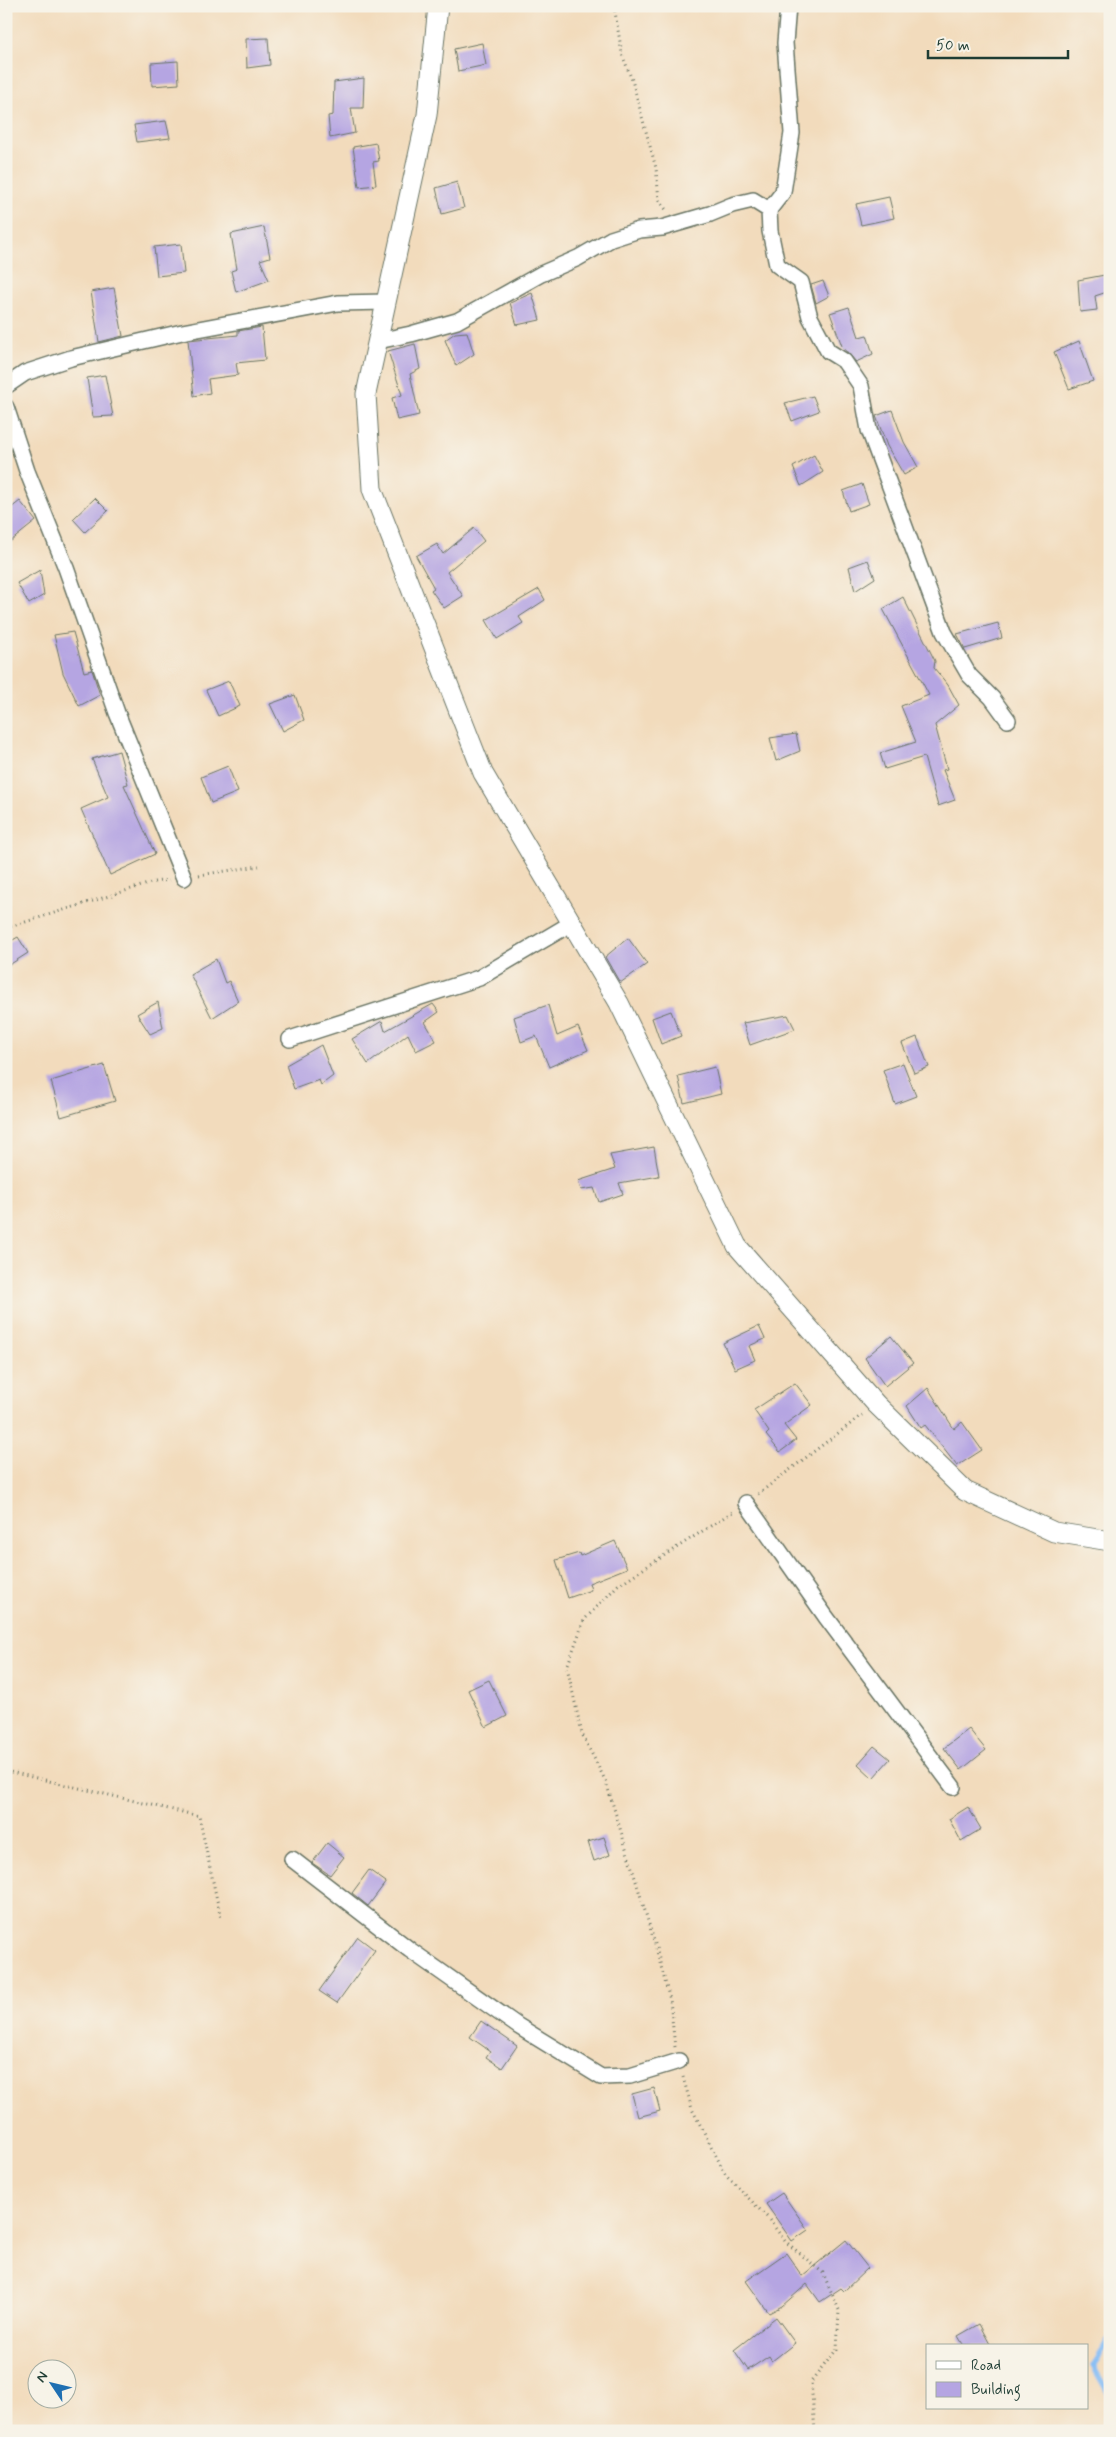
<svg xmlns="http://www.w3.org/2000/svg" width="1116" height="2437" font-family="Mynerve,sans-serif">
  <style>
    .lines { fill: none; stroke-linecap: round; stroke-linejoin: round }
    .stream { stroke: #85bdf5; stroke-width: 5.5 }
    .building { fill: #b5a5e2 }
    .minor-casing { stroke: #697464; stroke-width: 18 }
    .tertiary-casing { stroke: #697464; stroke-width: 21 }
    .path { stroke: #697464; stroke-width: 3; stroke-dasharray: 1 4; stroke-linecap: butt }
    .minor { stroke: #fff; stroke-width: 15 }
    .tertiary { stroke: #fff; stroke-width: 19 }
  </style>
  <rect width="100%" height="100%" fill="#f7f3e8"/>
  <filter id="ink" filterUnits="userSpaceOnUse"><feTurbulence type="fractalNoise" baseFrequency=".02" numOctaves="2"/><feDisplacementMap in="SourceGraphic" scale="10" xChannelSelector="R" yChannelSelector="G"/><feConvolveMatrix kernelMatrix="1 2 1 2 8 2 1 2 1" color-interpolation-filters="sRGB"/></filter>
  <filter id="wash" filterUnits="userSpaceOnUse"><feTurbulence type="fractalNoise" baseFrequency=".0096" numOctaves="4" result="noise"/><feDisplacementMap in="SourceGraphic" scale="20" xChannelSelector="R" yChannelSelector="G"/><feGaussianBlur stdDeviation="1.12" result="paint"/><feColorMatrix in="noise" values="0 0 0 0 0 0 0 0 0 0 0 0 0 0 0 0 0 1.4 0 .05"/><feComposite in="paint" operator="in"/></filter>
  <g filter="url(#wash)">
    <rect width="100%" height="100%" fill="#f2dbbc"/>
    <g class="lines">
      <!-- stream -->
      <path class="stream" d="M1110,2339L1093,2366L1110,2396"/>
    </g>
    <g id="blocks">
      <!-- building -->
      <g class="building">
        <path d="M268,38L270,65L247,68L246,39Z"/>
        <path d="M482,43L486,65L458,71L454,49Z"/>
        <path d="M178,61L179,84L152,86L151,63Z"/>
        <path d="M364,78L363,108H351L355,133L330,138L328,116L333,115L334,82Z"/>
        <path d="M166,121L170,138L137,142L134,125Z"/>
        <path d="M376,143L379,161L373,162L376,185L359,187L353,147Z"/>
        <path d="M457,182L464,208L442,214L436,188Z"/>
        <path d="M889,197L894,218L861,225L856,204Z"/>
        <path d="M264,227L270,257L260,260L269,280L236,292L231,271L237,269L231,234Z"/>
        <path d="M181,244L184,273L157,276L154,247Z"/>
        <path d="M1110,274V291L1095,296L1097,310L1080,312L1078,280Z"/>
        <path d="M823,281L829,296L816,303L811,285Z"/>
        <path d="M114,288L123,336L99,342L91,292Z"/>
        <path d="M532,293L540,320L517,325L510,303Z"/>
        <path d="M849,307L859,337L867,335L873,354L856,362L842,346L830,313Z"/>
        <path d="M262,327L265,360L236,363L238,375L208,379L210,393L194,396L188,340L238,335V331Z"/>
        <path d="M467,332L474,354L456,366L445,340L455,333Z"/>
        <path d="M1079,341L1093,381L1069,389L1054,352Z"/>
        <path d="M415,344L420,369L410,374L419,415L397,420L392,398L402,395L388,351Z"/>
        <path d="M105,375L113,416L93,417L87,378Z"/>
        <path d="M813,396L819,411L792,421L785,403Z"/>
        <path d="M892,410L904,442L918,467L904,475L887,446L876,416Z"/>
        <path d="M814,455L823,472L801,486L793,467Z"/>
        <path d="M862,484L869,504L849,511L843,491Z"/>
        <path d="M95,498L108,511L85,532L73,519Z"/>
        <path d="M20,501L36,521L6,545V512Z"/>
        <path d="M474,528L484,541L447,572L463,596L444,608L431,590L434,588L416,556L437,544L443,554Z"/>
        <path d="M868,560L875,578L855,591L849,567Z"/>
        <path d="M40,570L44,595L29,604L17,583Z"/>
        <path d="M539,589L545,600L519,617L523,623L497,639L486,620Z"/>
        <path d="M903,597L935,661L934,668L948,685L959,705L935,725L947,769L943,770L955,800L938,806L924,757L885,769L880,753L916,742L901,706L929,695L883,609Z"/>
        <path d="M998,623L1002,638L965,649L957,634Z"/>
        <path d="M73,632L84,672L92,670L100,695L79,706L63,673L54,635Z"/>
        <path d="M229,681L240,706L218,716L206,690Z"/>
        <path d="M295,695L304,720L283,731L270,704Z"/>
        <path d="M796,734L800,751L776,761L770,738Z"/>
        <path d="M119,751L128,784L124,785L155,854L110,875L81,809L108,797L92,759Z"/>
        <path d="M228,766L238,792L211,803L201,777Z"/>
        <path d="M18,937L28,953L6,967V944Z"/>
        <path d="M628,938L647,964L620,983L605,957Z"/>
        <path d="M216,959L225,983L229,981L238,1001L212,1018L190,974Z"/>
        <path d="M158,1002L163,1028L150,1034L137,1014Z"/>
        <path d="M433,1004L439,1012L425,1022L436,1041L416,1051L408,1034L368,1064L352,1039L382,1021L385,1031Z"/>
        <path d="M548,1005L557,1036L578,1027L588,1050L549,1067L536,1036L521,1042L514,1017Z"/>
        <path d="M671,1011L681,1036L661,1044L652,1018Z"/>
        <path d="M788,1015L795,1029L750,1045L743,1023Z"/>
        <path d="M917,1037L929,1067L914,1073L902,1043Z"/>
        <path d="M321,1045L333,1076L321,1085L319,1080L294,1089L286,1065Z"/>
        <path d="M903,1063L916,1096L895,1104L883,1070Z"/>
        <path d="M104,1065L115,1101L61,1117L51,1081Z"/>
        <path d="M715,1067L721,1094L684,1103L678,1076Z"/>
        <path d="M654,1147L659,1176L619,1183L623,1194L599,1202L594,1188L581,1190L578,1181L615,1169L610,1155Z"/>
        <path d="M759,1326L765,1339L749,1346L755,1360L735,1369L723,1343Z"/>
        <path d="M891,1336L913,1363L885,1386L865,1358Z"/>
        <path d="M795,1383L812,1405L784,1425L796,1440L780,1452L766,1435L769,1432L754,1410Z"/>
        <path d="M928,1388L954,1429L962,1422L982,1450L957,1466L925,1425L921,1428L907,1406Z"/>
        <path d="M615,1541L627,1568L589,1583L591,1590L568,1598L556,1560L579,1553L580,1556Z"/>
        <path d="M489,1680L507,1716L486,1727L468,1690Z"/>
        <path d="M969,1729L986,1750L961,1770L944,1748Z"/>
        <path d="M874,1746L890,1759L873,1778L858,1764Z"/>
        <path d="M968,1807L981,1829L961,1841L949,1819Z"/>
        <path d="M604,1837L610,1855L594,1861L588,1842Z"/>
        <path d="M327,1843L344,1857L330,1875L312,1863Z"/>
        <path d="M369,1870L386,1882L368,1906L352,1893Z"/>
        <path d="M358,1937L375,1950L337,2003L319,1991Z"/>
        <path d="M481,2021L517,2046L502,2068L486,2057L490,2051L470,2037Z"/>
        <path d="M654,2088L660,2111L638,2117L632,2094Z"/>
        <path d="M782,2193L808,2230L792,2241L766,2204Z"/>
        <path d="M846,2240L868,2268L844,2291L841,2288L820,2302L807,2284L782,2306L769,2313L746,2281L786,2253L802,2276Z"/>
        <path d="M776,2317L795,2343L772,2361L769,2356L748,2370L734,2350Z"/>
        <path d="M979,2324L991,2346H964L958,2336Z"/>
      </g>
    </g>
  </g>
  <g filter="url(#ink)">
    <use href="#blocks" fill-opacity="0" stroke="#697464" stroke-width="1"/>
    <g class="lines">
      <!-- minor casing -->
      <g class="minor-casing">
        <g id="minor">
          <path d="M769,210L783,192L792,133L785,43L788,6"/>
          <path d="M378,341L411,334L457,321L541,274L578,258L611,239L639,230L662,228L710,214L732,205L753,200L769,210L770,231L777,265L801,282L810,317L828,351L844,361L861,386L869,430L944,632L969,675L992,698L1008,720"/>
          <path d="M6,386L25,373L71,358L182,332L338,303L387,302"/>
          <path d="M6,407L27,471L66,568L117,713L184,878"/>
          <path d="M290,1039L479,978L572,923"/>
          <path d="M746,1503L826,1617L953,1787"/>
          <path d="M292,1859L410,1950L518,2026L601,2077L630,2076L679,2061"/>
        </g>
      </g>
      <!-- tertiary casing -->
      <g class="tertiary-casing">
        <path id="tertiary" d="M438,6L427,115L366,394L372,489L483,773L619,1003L737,1246L876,1404L965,1491L1054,1532L1110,1541"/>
      </g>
      <!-- path -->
      <g class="path">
        <path d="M614,6L622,54L632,80L656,168L659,200L667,211"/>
        <path d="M199,875L259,866"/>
        <path d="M6,928L154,882L169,880"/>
        <path d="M758,1494L862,1415"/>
        <path d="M6,1771L199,1816L221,1919"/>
        <path d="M675,2047L670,2000L655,1944L606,1782L582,1734L567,1667L584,1620L618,1585L734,1511"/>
        <path d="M683,2077L692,2109L726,2175L767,2217L785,2241L823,2273L839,2310L837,2349L811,2382L815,2431"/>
      </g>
      <!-- minor -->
      <use href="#minor" class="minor"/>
      <!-- tertiary -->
      <use href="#tertiary" class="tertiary"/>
    </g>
  </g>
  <!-- margin -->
  <rect width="1116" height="2437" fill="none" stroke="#f7f3e8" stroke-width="25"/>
  <!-- legend -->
  <rect x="926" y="2344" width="162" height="65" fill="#f7f3e8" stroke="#a1aaa0"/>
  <rect x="936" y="2361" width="25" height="8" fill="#ffffff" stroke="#a1aaa0"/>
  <text x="971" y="2370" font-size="15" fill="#1f3d34">Road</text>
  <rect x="936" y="2382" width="25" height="15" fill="#b5a5e2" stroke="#a1aaa0"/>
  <text x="971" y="2394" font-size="15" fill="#1f3d34">Building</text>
  <!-- north arrow -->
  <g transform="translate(52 2384) rotate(305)"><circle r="24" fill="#f7f3e8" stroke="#a1aaa0"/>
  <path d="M0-4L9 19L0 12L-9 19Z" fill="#1f6fb2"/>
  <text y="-8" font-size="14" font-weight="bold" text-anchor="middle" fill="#1f3d34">N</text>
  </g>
  <!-- scale -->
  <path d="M928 50v8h140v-8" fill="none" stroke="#1f3d34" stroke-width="2.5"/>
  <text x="936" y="50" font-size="15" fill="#1f3d34" stroke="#f7f3e8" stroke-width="4" paint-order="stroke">50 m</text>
</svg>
